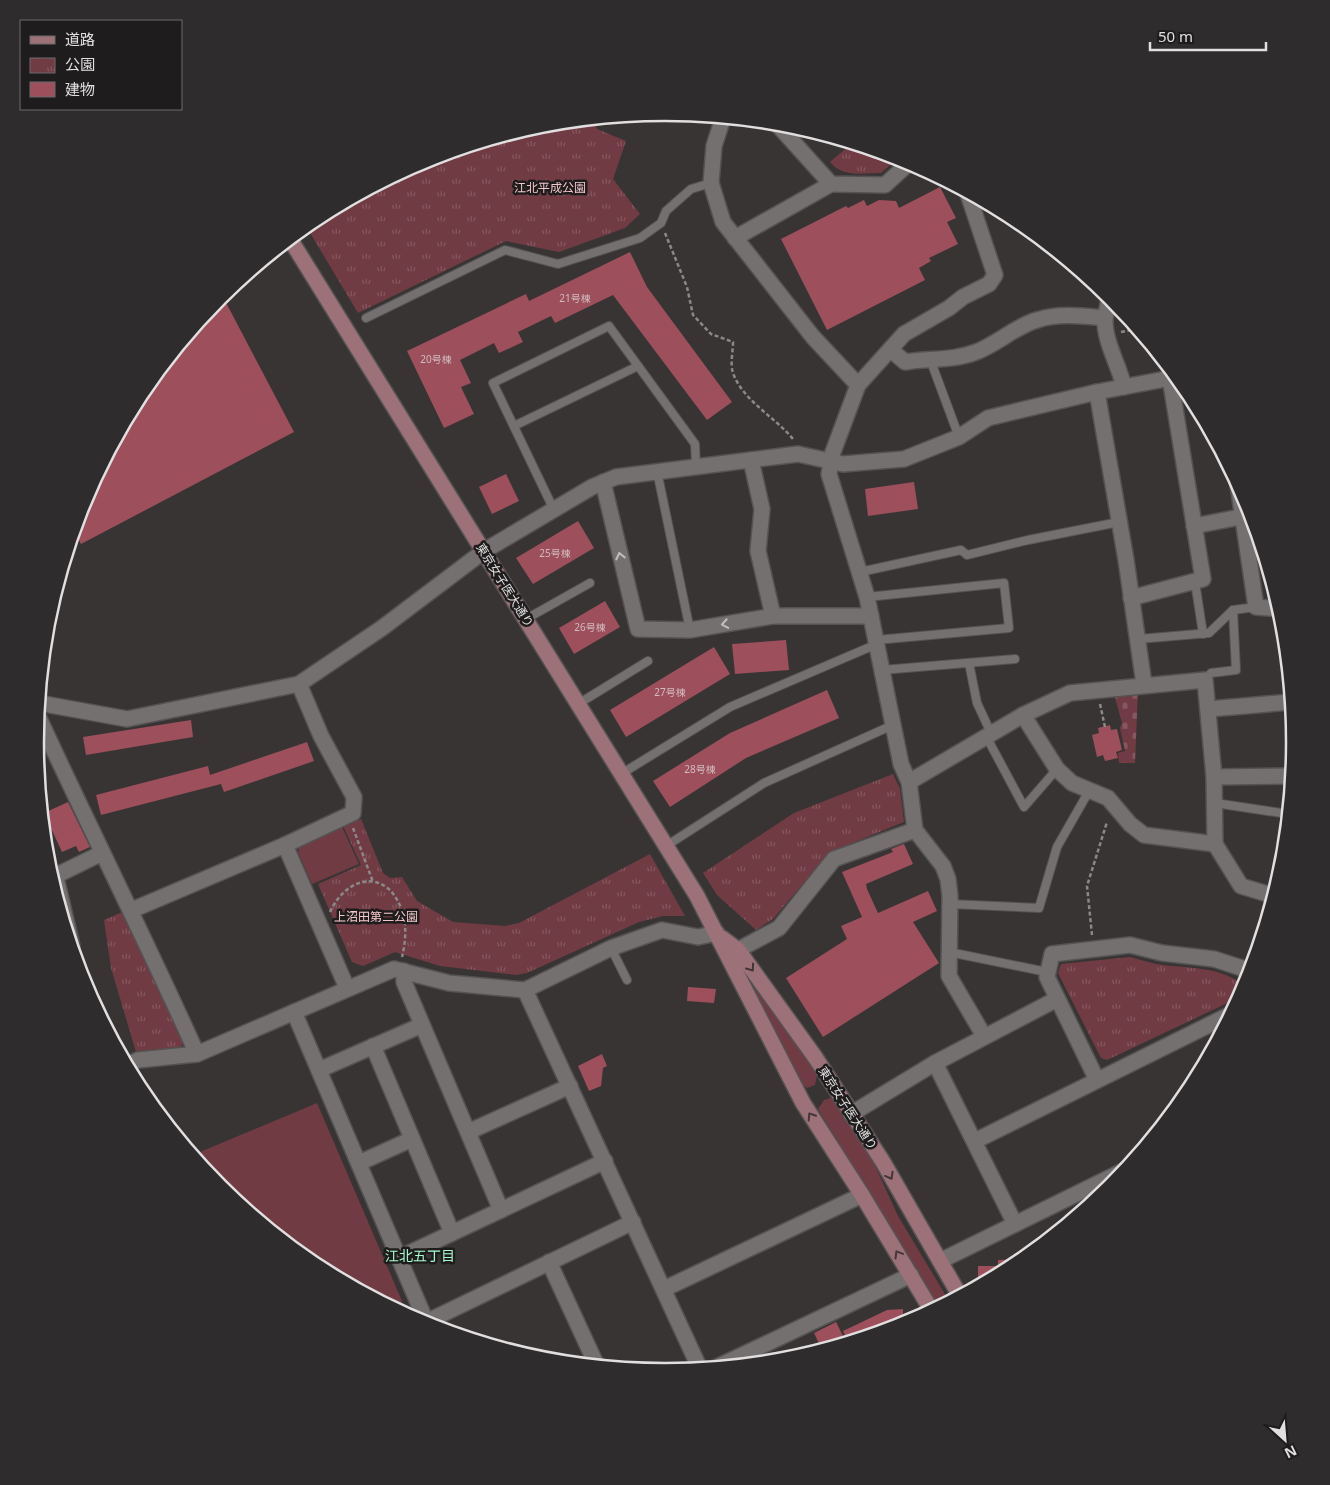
<svg xmlns="http://www.w3.org/2000/svg" width="1330" height="1485" font-family="'Noto Sans','Noto Sans JP',sans-serif">
  <style>
    .grass { fill: #713b44 }
    .cemetery { fill: url(#cemetery-stones) }
    .park { fill: url(#park-tufts) }
    .building { fill: #9d4f5c }
    .lines { fill: none; stroke-linecap: round; stroke-linejoin: round }
    .lane-casing { stroke: #555253; stroke-width: 10 }
    .street-casing { stroke: #555253; stroke-width: 18 }
    .secondary-casing { stroke: #555253; stroke-width: 18 }
    .path { stroke: #8b8888; stroke-width: 2.5; stroke-dasharray: 4 2.5; stroke-linecap: butt }
    .lane { stroke: #747070; stroke-width: 8 }
    .street { stroke: #747070; stroke-width: 15 }
    .secondary { stroke: #9d7178; stroke-width: 15 }
    .oneway { stroke: #c0bebe }
    .oneway2 { stroke: #443638 }
    .labels { text-anchor: middle; dominant-baseline: central; stroke-width: 5; stroke-linejoin: round; paint-order: stroke }
    .number-label { font-size: 10px; fill: #d0bbbe }
    .park-label { font-size: 12px; fill: #f5c6cb; stroke: #1e1c1c }
    .street-label { font-size: 12px; fill: #e1dfdf; stroke: #1e1c1c }
    .neighbourhood-label { font-size: 14px; fill: #a7f9ce; stroke: #1e1c1c }
    .rim { fill: none; stroke: #e1dfdf; stroke-width: 2.5 }
  </style>
  <defs>
    <pattern id="cemetery-stones" width="16" height="16" patternUnits="userSpaceOnUse" patternTransform="scale(1.25)"><rect width="16" height="16" fill="#713b44"/><path d="M2 7V4a2 2 0 0 1 4 0v3zM10 15v-3a2 2 0 0 1 4 0v3z" fill="#85575f"/></pattern>
    <pattern id="park-tufts" width="24" height="20" patternUnits="userSpaceOnUse" patternTransform="scale(1.25)"><rect width="24" height="20" fill="#713b44"/><path d="M3 7l-1-3M5 7V3M7 7l1-3M15 17l-1-3M17 17v-4M19 17l1-3" fill="none" stroke="#85575f"/></pattern>
  </defs>
  <rect width="100%" height="100%" fill="#383434"/>
  <!-- grass -->
  <g class="grass">
    <path d="M342,827L359,864L312,884L298,852L300,846Z"/>
    <path d="M743,972L806,1055L817,1075L815,1085L807,1088L798,1081Z"/>
    <path d="M831,1098L836,1101L872,1159L898,1216L949,1301L939,1307L818,1109L824,1100Z"/>
    <path d="M317,1103L402,1301L398,1311L315,1266L219,1188L211,1178L200,1152Z"/>
  </g>
  <!-- cemetery -->
  <path class="cemetery" d="M1138,690L1135,763H1119L1118,753L1125,751L1120,728L1122,723L1114,694Z"/>
  <!-- park -->
  <g class="park">
    <path d="M593,120L597,129L626,141L613,179L640,214L625,228L559,252L506,241L358,313L306,226L315,219L424,160L542,125Z"/>
    <path d="M851,144L898,158L881,173C863,173 843,178 830,162Z"/>
    <path d="M893,774L900,789L904,822L830,852L773,919L756,930L717,895L703,873L794,813Z"/>
    <path d="M361,819L383,873L390,878L402,877L417,901L453,922L505,926L519,923L650,854L685,916H663L639,922L527,973L516,975L440,966L395,952L363,966L352,962L318,884L361,865L343,826Z"/>
    <path d="M125,911L184,1040L181,1048L136,1052L111,968L104,920Z"/>
    <path d="M1130,957C1138,959 1147,962 1156,964C1185,969 1222,965 1245,987L1240,997L1107,1060L1101,1058L1058,973L1061,964Z"/>
  </g>
  <!-- building -->
  <g class="building">
    <path d="M940,187L956,218L947,222L958,244L929,258L931,261L919,268L925,280L827,330L781,239L846,206L848,208L864,200L867,206L879,200L896,201L899,208Z"/>
    <path d="M630,252L647,287L732,402L707,420L613,295L555,323L551,316L518,332L523,342L499,353L494,343L460,360L471,383L461,387L474,414L444,428L407,351L526,294L529,301Z"/>
    <path d="M222,295L294,432L81,544L74,531L83,501L141,392Z"/>
    <path d="M506,474L519,501L492,514L479,487Z"/>
    <path d="M914,482L918,509L868,516L865,489Z"/>
    <path d="M578,521L594,548L533,584L516,558Z"/>
    <path d="M605,601L620,627L574,654L559,628Z"/>
    <path d="M786,640L789,670L735,674L732,644Z"/>
    <path d="M714,647L730,674L626,737L610,710Z"/>
    <path d="M827,690L839,718L746,758L670,807L653,781L730,733Z"/>
    <path d="M191,720L193,737L86,755L83,737Z"/>
    <path d="M1110,725L1111,730L1117,729L1122,750L1116,752L1118,758L1105,761L1103,755L1097,757L1092,735L1099,733L1098,728Z"/>
    <path d="M307,742L314,761L224,792L221,784L101,815L96,795L208,766L210,775Z"/>
    <path d="M68,802L90,847L79,852L76,846L62,852L44,813Z"/>
    <path d="M904,844L913,864L866,884L867,889L878,913L928,891L937,911L913,922L939,963L823,1037L786,978L847,939L841,926L862,917L842,872L893,852L891,849Z"/>
    <path d="M688,987L716,989L714,1003L687,1001Z"/>
    <path d="M602,1054L607,1066L603,1068L601,1086L589,1091L578,1066Z"/>
    <path d="M1024,1259L1015,1266L978,1286V1266H998V1260Z"/>
    <path d="M903,1309V1325L848,1342L843,1331L887,1310Z"/>
    <path d="M836,1322L845,1340L822,1350L814,1333Z"/>
  </g>
  <g class="lines">
    <!-- lane casing -->
    <g class="lane-casing">
      <g id="lane">
        <path d="M1108,312L1122,310"/>
        <path d="M366,318L505,250L558,264L640,238L661,223L666,211L691,189L711,183"/>
        <path d="M930,359L959,437"/>
        <path d="M514,426L638,366"/>
        <path d="M657,471L690,630"/>
        <path d="M554,510L493,383L609,326L695,444L696,466"/>
        <path d="M860,572L961,550L967,555L1028,540L1119,522"/>
        <path d="M1195,582L1203,634"/>
        <path d="M867,597L1004,583L1009,628L876,640"/>
        <path d="M526,619L590,583"/>
        <path d="M1139,639L1209,633L1233,610L1256,607"/>
        <path d="M969,663L977,703L991,733"/>
        <path d="M882,670L1015,659"/>
        <path d="M1205,680L1211,673L1236,670L1233,610"/>
        <path d="M578,704L648,661"/>
        <path d="M986,736L1024,807L1057,769"/>
        <path d="M621,774L730,707L877,644"/>
        <path d="M1215,803L1288,814"/>
        <path d="M666,846L764,783L893,725"/>
        <path d="M950,904L1039,908L1057,847L1089,791"/>
        <path d="M611,948L627,980"/>
        <path d="M949,952L1047,972"/>
      </g>
    </g>
    <!-- street casing -->
    <g class="street-casing">
      <g id="street">
        <path d="M723,118L714,146L711,183L723,222L813,337L858,385L833,452L829,474L867,597L901,764L909,782L915,830L943,866L948,879L950,896L949,976L984,1036"/>
        <path d="M776,123L831,184L885,185L910,162"/>
        <path d="M735,238L831,184"/>
        <path d="M1109,296C1109,304 1106,311 1105,319C1104,341 1119,365 1124,387"/>
        <path d="M891,350L905,362C929,358 953,361 976,352C997,344 1016,326 1037,320C1060,313 1082,316 1105,318"/>
        <path d="M858,385L904,334L949,308L963,297L989,284L995,275L968,194"/>
        <path d="M1097,392L1126,560L1144,684"/>
        <path d="M751,460L762,509L758,551L773,616"/>
        <path d="M603,482L638,629L690,630L773,616H871"/>
        <path d="M1238,485L1256,607L1280,609"/>
        <path d="M1194,526L1251,515"/>
        <path d="M1131,598L1203,579L1170,378"/>
        <path d="M39,703L127,719L299,684L382,628L484,551L592,487L616,477L798,454L843,464L904,459L959,437L988,418L1097,392L1176,377"/>
        <path d="M1209,709L1291,702"/>
        <path d="M1023,715L1057,769L1072,783L1108,798L1130,824L1144,835L1215,844"/>
        <path d="M38,716C90,829 146,940 197,1054"/>
        <path d="M1214,777L1292,776"/>
        <path d="M909,782L1023,715L1070,693L1205,680L1214,777L1215,844L1241,886L1274,896"/>
        <path d="M285,845L347,988"/>
        <path d="M51,878L102,853"/>
        <path d="M56,878L72,946"/>
        <path d="M132,910L285,845L353,813L354,797L321,736L299,684"/>
        <path d="M738,950L779,928L834,859L915,830"/>
        <path d="M404,971V982L501,1210"/>
        <path d="M525,990L700,1369"/>
        <path d="M294,1012L428,1326"/>
        <path d="M373,1046L452,1233"/>
        <path d="M935,1063L1015,1224"/>
        <path d="M127,1065L138,1060L197,1054L394,969L449,983L525,990L611,948L662,930L698,937L717,933"/>
        <path d="M319,1070L422,1025"/>
        <path d="M1097,1080L1047,977L1052,954L1130,945L1162,953L1214,959L1251,971"/>
        <path d="M851,1114L935,1063L1057,999"/>
        <path d="M468,1132L570,1086"/>
        <path d="M975,1141L1231,1014"/>
        <path d="M359,1163L412,1139"/>
        <path d="M399,1258L605,1161"/>
        <path d="M940,1261L1125,1170"/>
        <path d="M549,1262L597,1366"/>
        <path d="M664,1289L862,1195"/>
        <path d="M422,1324L633,1222"/>
        <path d="M715,1368L911,1275"/>
      </g>
    </g>
    <!-- secondary casing -->
    <g class="secondary-casing">
      <g id="secondary">
        <path d="M290,239L697,896L803,1103L862,1195L932,1311"/>
        <path d="M722,938L738,950L815,1057L883,1162L960,1296"/>
      </g>
    </g>
    <!-- path -->
    <g class="path">
      <path d="M665,233L687,287L693,315L711,334L733,342C733,351 730,365 733,373C743,401 775,417 793,439"/>
      <path d="M1121,332L1136,329"/>
      <path d="M1100,704L1105,727"/>
      <path d="M353,828L373,882"/>
      <path d="M330,912C346,877 385,867 401,908C407,924 406,940 402,957"/>
      <path d="M1092,935L1087,886L1107,822"/>
    </g>
    <!-- lane -->
    <use href="#lane" class="lane"/>
    <!-- street -->
    <use href="#street" class="street"/>
    <!-- secondary -->
    <use href="#secondary" class="secondary"/>
  </g>
  <!-- one-way arrows -->
  <defs><path id="oneway-chevron" d="M-2-3.5L2.5 0L-2 3.5" fill="none" stroke-width="1.6" stroke-linecap="round" stroke-linejoin="round" transform="scale(1.25)"/></defs>
  <g class="oneway">
    <use href="#oneway-chevron" transform="translate(620 556) rotate(-103)"/>
    <use href="#oneway-chevron" transform="translate(725 624) rotate(170)"/>
  </g>
  <g class="oneway2">
    <use href="#oneway-chevron" transform="translate(751 968) rotate(54)"/>
    <use href="#oneway-chevron" transform="translate(811 1116) rotate(-123)"/>
    <use href="#oneway-chevron" transform="translate(890 1176) rotate(61)"/>
    <use href="#oneway-chevron" transform="translate(898 1254) rotate(-121)"/>
  </g>
  <g class="labels">
    <!-- number labels -->
    <g class="number-label">
      <text x="575" y="298">21号棟</text>
      <text x="436" y="359">20号棟</text>
      <text x="555" y="553">25号棟</text>
      <text x="590" y="627">26号棟</text>
      <text x="670" y="692">27号棟</text>
      <text x="700" y="769">28号棟</text>
    </g>
    <!-- park labels -->
    <g class="park-label">
      <text x="550" y="187">江北平成公園</text>
      <text x="376" y="916">上沼田第二公園</text>
    </g>
    <!-- street labels -->
    <g class="street-label">
      <text transform="translate(505 585) rotate(58)">東京女子医大通り</text>
      <text transform="translate(848 1108) rotate(57)">東京女子医大通り</text>
    </g>
    <!-- neighbourhood labels -->
    <g class="neighbourhood-label">
      <text x="420" y="1255">江北五丁目</text>
    </g>
  </g>
  <!-- crop -->
  <path d="M0 0H1330V1485H0ZM44 742a621 621 0 1 1 1242 0a621 621 0 1 1-1242 0Z" fill="#2e2c2c" fill-rule="evenodd"/>
  <path class="rim" d="M44 742a621 621 0 1 1 1242 0a621 621 0 1 1-1242 0Z"/>
  <!-- legend -->
  <rect x="20" y="20" width="162" height="90" fill="#1e1c1c" stroke="#6c6a6a"/>
  <rect x="30" y="36" width="25" height="8" fill="#9d7178" stroke="#6c6a6a"/>
  <text x="65" y="45" font-size="15" fill="#e1dfdf">道路</text>
  <rect x="30" y="58" width="25" height="15" fill="url(#park-tufts)" stroke="#6c6a6a"/>
  <text x="65" y="70" font-size="15" fill="#e1dfdf">公園</text>
  <rect x="30" y="82" width="25" height="15" fill="#9d4f5c" stroke="#6c6a6a"/>
  <text x="65" y="95" font-size="15" fill="#e1dfdf">建物</text>
  <!-- north arrow -->
  <g transform="translate(1285 1440) rotate(154)" stroke="#1e1c1c" stroke-width="4" paint-order="stroke">
  <path d="M0-4L9 19L0 12L-9 19Z" fill="#e1dfdf"/>
  <text y="-8" font-size="14" font-weight="bold" text-anchor="middle" fill="#e1dfdf">N</text>
  </g>
  <!-- scale -->
  <path d="M1150 42v8h116v-8" fill="none" stroke="#e1dfdf" stroke-width="2.5"/>
  <text x="1158" y="42" font-size="15" fill="#e1dfdf" stroke="#1e1c1c" stroke-width="4" paint-order="stroke">50 m</text>
</svg>
